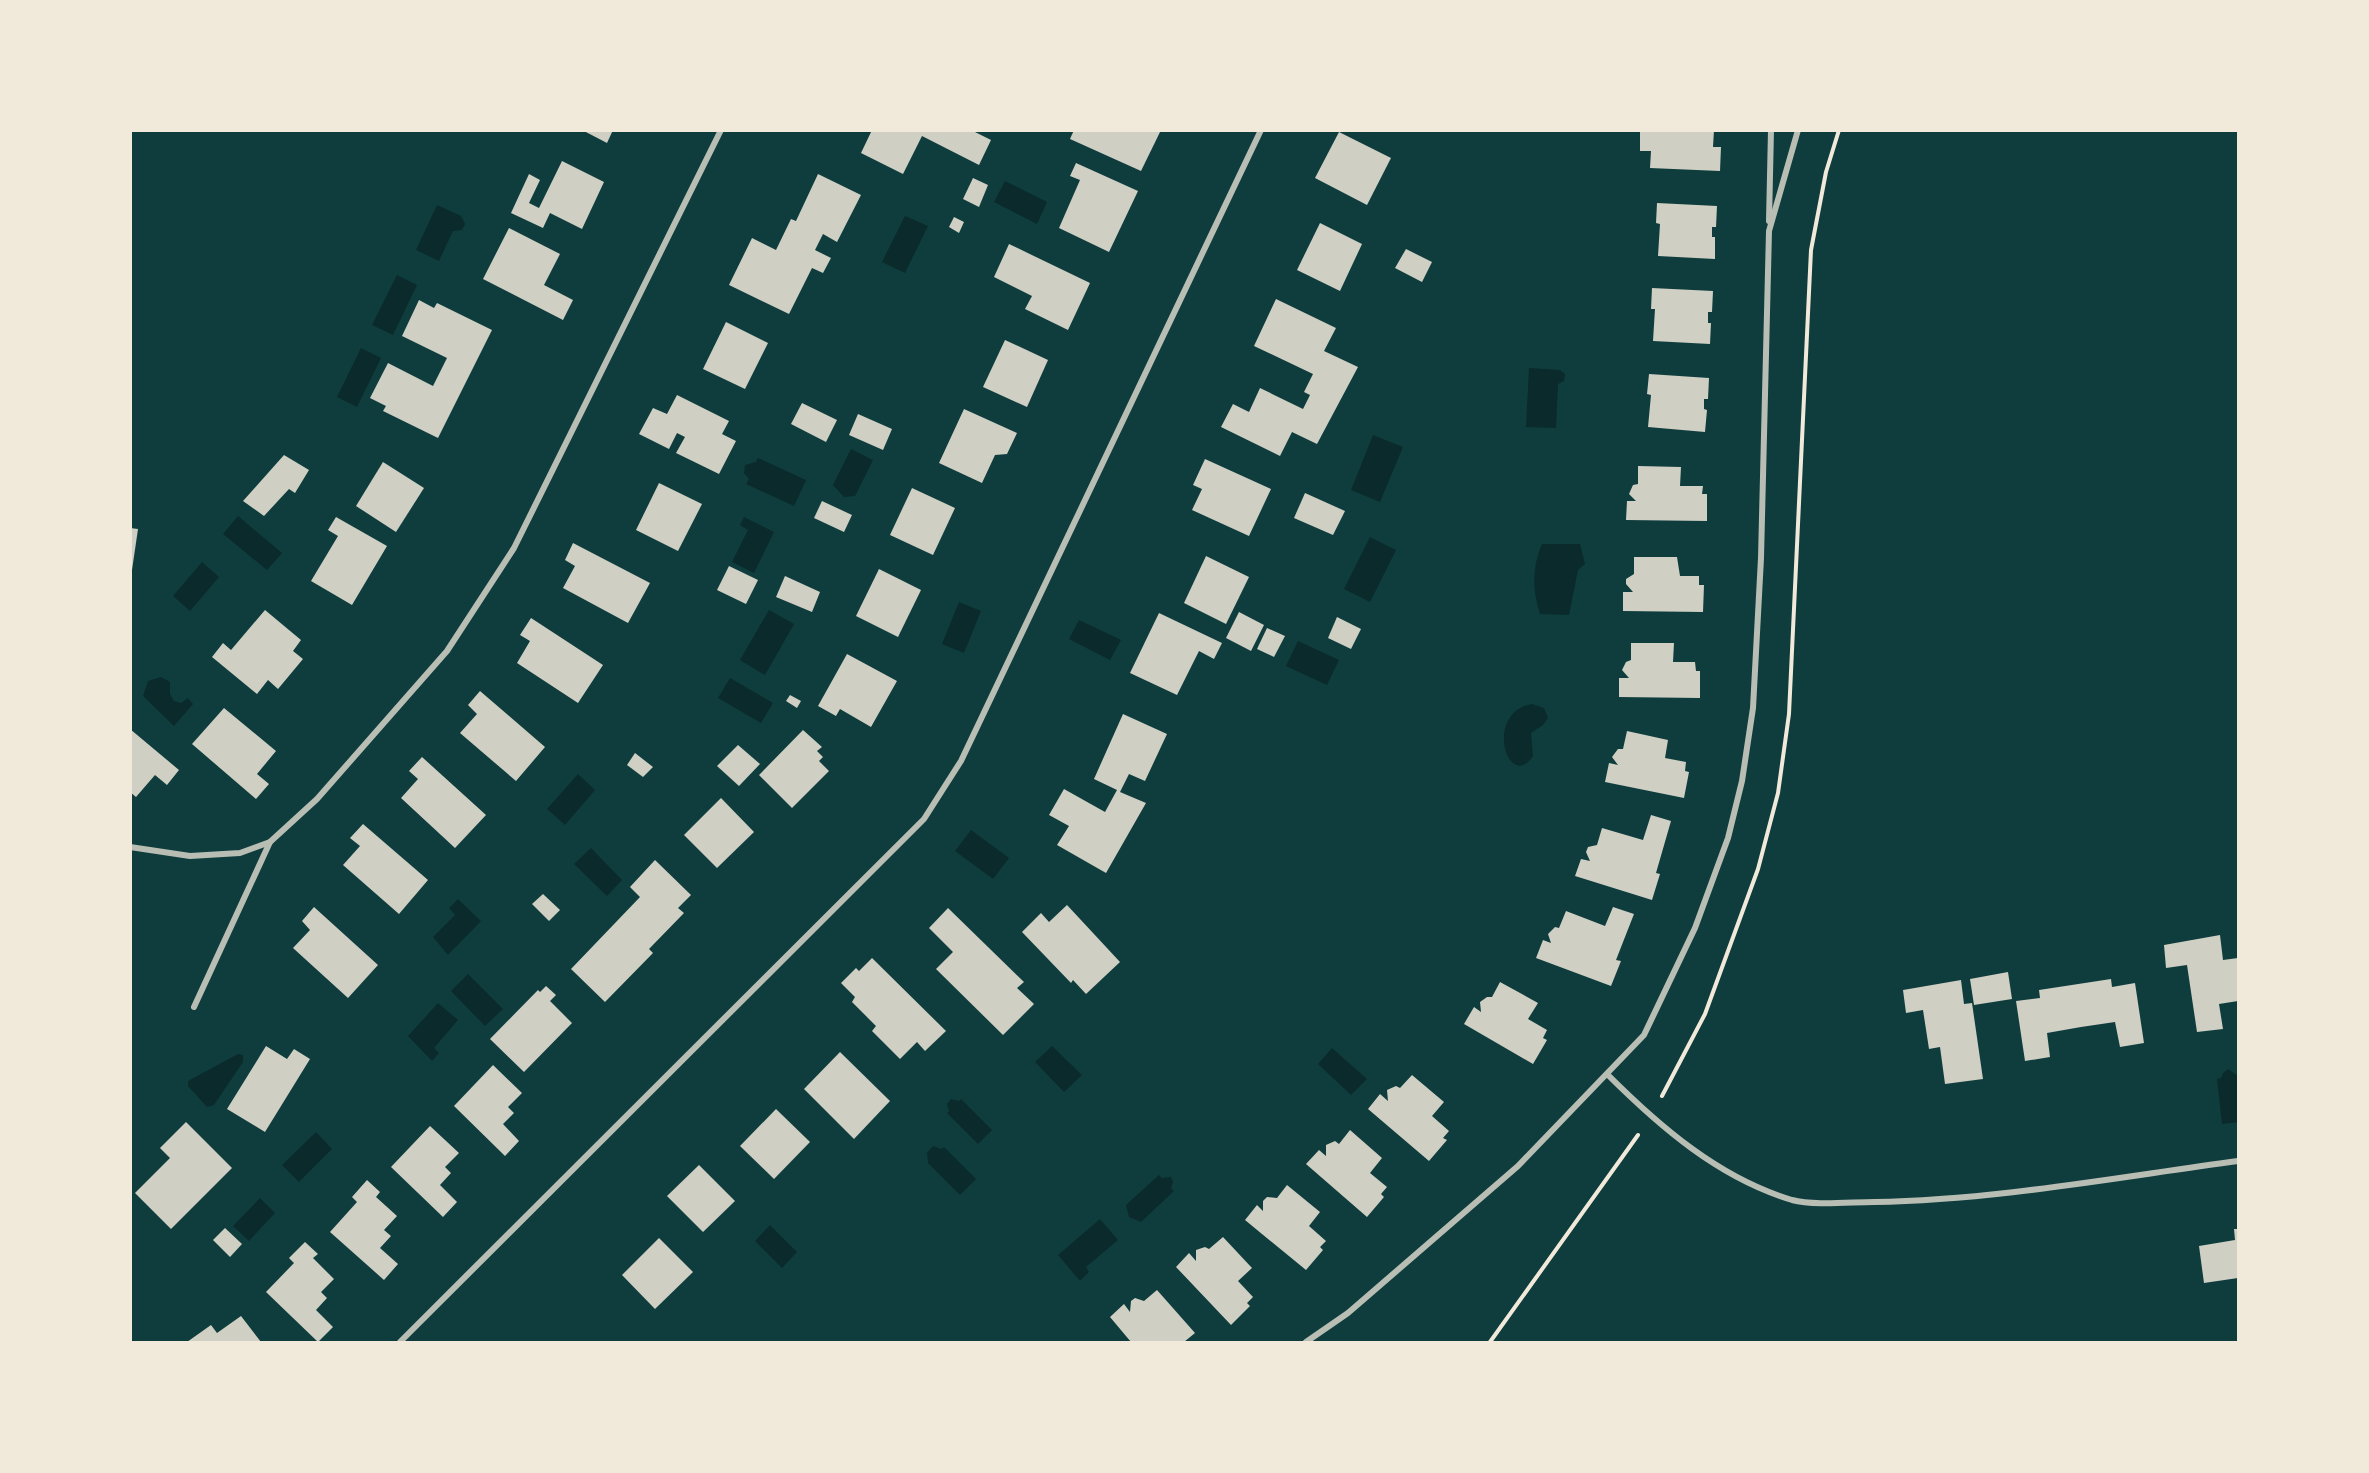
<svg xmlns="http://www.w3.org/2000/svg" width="2369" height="1473" font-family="Merriweather,serif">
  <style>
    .water { fill: #0a2a2b }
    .building { fill: #cfcfc3 }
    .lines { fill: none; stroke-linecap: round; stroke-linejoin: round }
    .path { stroke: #f1e9da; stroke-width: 4 }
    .minor { stroke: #b8beb3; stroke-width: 6 }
  </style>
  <rect width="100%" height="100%" fill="#0f3d3e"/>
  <!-- water -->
  <g class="water">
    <path d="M1005,181L1047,202L1037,224L994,202Z"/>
    <path d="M437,205L461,216L465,224L462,230L453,231L439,261L416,250Z"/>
    <path d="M905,216L928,226L905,273L882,262Z"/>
    <path d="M397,275L417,285L393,335L372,325Z"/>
    <path d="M361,348L381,358L357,407L337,397Z"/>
    <path d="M1529,368L1560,370L1565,374L1564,381L1558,384L1556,428L1526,427Z"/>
    <path d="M1373,435L1403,447L1380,502L1351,490Z"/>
    <path d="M851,449L873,460L855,496L844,497L833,485Z"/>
    <path d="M758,458L806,480L794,506L746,484L749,479L744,473L745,465L756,462Z"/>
    <path d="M238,516L282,553L267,570L223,534Z"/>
    <path d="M744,517L774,532L754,573L732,562L748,530L740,525Z"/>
    <path d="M1370,537L1396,550L1370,602L1344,589Z"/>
    <path d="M1542,544H1580L1585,564L1578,570L1569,615L1540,614C1532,589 1532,567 1542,544Z"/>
    <path d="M202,562L219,577L190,611L173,596Z"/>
    <path d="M959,602L981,611L964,653L942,644Z"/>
    <path d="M769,610L794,624L765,675L740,660Z"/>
    <path d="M1079,620L1121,640L1110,660L1069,639Z"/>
    <path d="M1298,641L1339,660L1327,685L1286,666Z"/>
    <path d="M161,677L170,682V694L174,701L181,703L188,698L193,704L174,726L143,696L148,681Z"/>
    <path d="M730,678L773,703L761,723L718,698Z"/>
    <path d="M1532,704L1544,708L1548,718L1543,725L1531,733L1533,756C1508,793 1483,712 1532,704Z"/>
    <path d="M578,774L595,790L565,825L547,809Z"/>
    <path d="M971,830L1009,858L993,879L955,851Z"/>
    <path d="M591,848L622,880L607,896L574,864Z"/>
    <path d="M458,899L481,921L448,955L433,937L455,915L449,908Z"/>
    <path d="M468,974L503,1009L485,1026L451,991Z"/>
    <path d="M438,1003L458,1020L434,1048L439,1053L432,1061L408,1036Z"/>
    <path d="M1052,1046L1082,1075L1064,1092L1035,1062Z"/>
    <path d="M1332,1048L1367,1079L1351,1095L1318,1064Z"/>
    <path d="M238,1054L243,1055V1062L214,1105L207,1107L188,1086V1081Z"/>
    <path d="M2228,1069L2238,1076V1122L2222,1124L2217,1079L2221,1078L2223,1073Z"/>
    <path d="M951,1099L959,1101L961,1099L992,1130L978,1144L947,1113L949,1111L947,1104Z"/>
    <path d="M316,1132L332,1149L299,1182L282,1165Z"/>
    <path d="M933,1146L941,1149L944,1147L976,1179L960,1195L928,1163L927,1153Z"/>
    <path d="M1159,1175L1162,1178L1171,1177L1173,1182L1171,1188L1174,1191L1141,1222L1129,1217L1126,1205Z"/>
    <path d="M260,1198L275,1213L249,1241L233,1226Z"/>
    <path d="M1100,1219L1118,1240L1086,1267L1089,1272L1080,1281L1058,1255Z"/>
    <path d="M770,1225L797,1252L782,1268L755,1241Z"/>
  </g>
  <!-- building -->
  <g class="building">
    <path d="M582,130H613L607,143Z"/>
    <path d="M872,130H971L991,140L979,165L922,136L903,174L861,153Z"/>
    <path d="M1074,130H1161L1141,171L1070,139Z"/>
    <path d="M1640,130H1714L1713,147H1721L1720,171L1650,168L1651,151H1640Z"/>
    <path d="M1339,132L1391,158L1367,205L1315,178Z"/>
    <path d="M562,161L604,182L582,229L550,213L543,228L511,213L529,174L540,180L529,203L539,208Z"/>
    <path d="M1076,163L1138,191L1109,252L1059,228L1080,180L1070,176Z"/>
    <path d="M818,174L861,195L837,242L823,234L815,250L831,258L823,273L812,268L789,314L729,285L752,238L776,250L791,219L796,221Z"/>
    <path d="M973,178L988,185L979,207L963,199Z"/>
    <path d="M1657,203L1717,206L1716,227H1712V237H1715V259L1658,256L1660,224L1656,223Z"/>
    <path d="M954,217L964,222L959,233L949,227Z"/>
    <path d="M1320,223L1362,244L1340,291L1297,270Z"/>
    <path d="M509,228L560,254L544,285L573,300L563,320L483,279Z"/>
    <path d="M1009,244L1090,283L1068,330L1025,309L1032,296L994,277Z"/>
    <path d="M1406,249L1432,262L1422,282L1395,268Z"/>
    <path d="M1652,288L1713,291L1712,312H1708V323H1711L1710,344L1653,341L1655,309H1651Z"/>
    <path d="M1276,299L1336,328L1324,351L1358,367L1317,444L1292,432L1280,456L1221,427L1233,404L1249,412L1260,388L1303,409L1310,395L1304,392L1313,374L1254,346Z"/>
    <path d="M419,300L434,308L437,303L492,330L438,438L383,411L386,406L370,398L388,363L433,386L447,358L402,336Z"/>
    <path d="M726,322L768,343L745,389L703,369Z"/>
    <path d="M1005,340L1048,360L1027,407L983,387Z"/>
    <path d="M1649,374L1709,378L1708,399H1704V409L1707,410L1705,432L1648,427L1651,395L1647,394Z"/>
    <path d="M677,395L729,421L722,434L736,441L719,474L676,453L685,437L677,433L669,449L639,434L653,408L667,414Z"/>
    <path d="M802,403L837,420L826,442L791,424Z"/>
    <path d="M964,409L1017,433L1007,454L995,455L982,483L939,463Z"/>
    <path d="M858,414L892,429L883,450L849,435Z"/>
    <path d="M284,455L309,470L295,493L289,489L264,516L243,501Z"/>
    <path d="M1205,459L1271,489L1249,536L1192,510L1202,489L1193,485Z"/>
    <path d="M383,462L424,488L396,532L356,506Z"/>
    <path d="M1638,466L1681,467L1680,486H1703L1702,494H1707V521L1626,520L1627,501H1636L1629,494L1633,485L1638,484Z"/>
    <path d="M659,483L702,504L678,551L636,530Z"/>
    <path d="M912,488L955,508L933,555L890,535Z"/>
    <path d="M1305,493L1345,511L1333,535L1294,518Z"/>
    <path d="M822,501L852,515L844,532L814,518Z"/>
    <path d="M336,517L387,546L352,605L311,581L338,536L328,530Z"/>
    <path d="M130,528L138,529L132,570H130Z"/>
    <path d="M573,543L650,583L628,623L563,588L575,566L565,560Z"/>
    <path d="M1206,556L1249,577L1226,624L1184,603Z"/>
    <path d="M1634,557H1677L1680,576H1699V585H1704L1703,612L1623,611V592H1633L1626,584V579L1634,574Z"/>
    <path d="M729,566L758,580L746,604L717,590Z"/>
    <path d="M879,569L921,590L898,637L856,616Z"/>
    <path d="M785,576L820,592L812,612L776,597Z"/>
    <path d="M265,610L301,640L293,651L303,659L278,689L268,680L257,694L212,657L223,643L231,650Z"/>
    <path d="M1239,612L1264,625L1251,651L1226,638Z"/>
    <path d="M1159,613L1222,643L1214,659L1199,651L1177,695L1130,673Z"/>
    <path d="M1337,617L1361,629L1351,649L1328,638Z"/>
    <path d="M531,618L603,665L578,703L517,663L530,641L520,635Z"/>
    <path d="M1267,628L1285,636L1274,657L1257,649Z"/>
    <path d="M1631,643H1674L1673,662H1695L1696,671H1700V698L1619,697V678H1629L1622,670L1626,662L1631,660Z"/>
    <path d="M847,654L897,681L871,727L840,709L836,716L818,706Z"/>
    <path d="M480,691L545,747L516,781L460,733L477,714L468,705Z"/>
    <path d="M790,695L801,701L797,708L786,701Z"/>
    <path d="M224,708L276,751L257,774L269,784L256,799L192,744Z"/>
    <path d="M1123,714L1167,734L1145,781L1129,774L1120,792L1146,803L1106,873L1057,845L1069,826L1049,815L1064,789L1105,812L1117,790L1094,779Z"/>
    <path d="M130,729L179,770L167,785L155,775L136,797L130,792Z"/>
    <path d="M803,730L822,747L817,751L823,757L819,761L829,771L792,808L759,775Z"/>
    <path d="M1627,731L1668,740L1665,758L1686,762L1685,771L1689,772L1684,798L1605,782L1609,763L1618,765L1612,757L1618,749H1623Z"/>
    <path d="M738,745L760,764L739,786L717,766Z"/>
    <path d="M635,753L653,767L643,777L627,765Z"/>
    <path d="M422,757L486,815L455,848L401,798L418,779L409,771Z"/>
    <path d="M721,798L754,832L717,868L684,835Z"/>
    <path d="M1651,815L1671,821L1656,873L1660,874L1652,900L1575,876L1581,859L1590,861L1586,852L1588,847L1597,845L1602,828L1643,840Z"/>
    <path d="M363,824L428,880L399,914L343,865L360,846L350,838Z"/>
    <path d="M655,860L691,895L678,908L684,913L649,949L653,953L605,1002L571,969L640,897L630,887Z"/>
    <path d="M543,894L560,910L549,921L532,904Z"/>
    <path d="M1067,905L1120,962L1086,994L1073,980L1071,983L1022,932L1041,913L1049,922Z"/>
    <path d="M314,907L378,965L348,998L293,948L310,930L302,921Z"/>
    <path d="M1613,907L1634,914L1616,960L1621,961L1611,986L1536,958L1543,940L1551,943L1548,934L1555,927L1559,928L1566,911L1605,926Z"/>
    <path d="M948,908L1024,982L1017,988L1034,1004L1003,1035L936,969L953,952L929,928Z"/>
    <path d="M2220,935L2223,960L2238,958V1001L2219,1004L2223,1029L2197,1032L2187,965L2166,968L2164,945Z"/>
    <path d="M872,958L946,1031L925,1051L917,1042L900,1059L872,1031L876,1026L852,1002L855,997L841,983L856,968L859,971Z"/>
    <path d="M2008,972L2012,999L1974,1005L1970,979Z"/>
    <path d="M2111,979L2112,987L2135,983L2144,1043L2120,1047L2115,1022L2081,1027L2047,1033L2050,1057L2025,1061L2016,1001L2040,998L2039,990Z"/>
    <path d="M1961,980L1964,1004L1972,1003L1983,1079L1945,1084L1940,1047L1929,1049L1923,1010L1906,1013L1903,990Z"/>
    <path d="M1500,982L1538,1003L1528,1019L1547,1030L1543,1038L1547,1040L1533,1064L1464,1024L1474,1007L1481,1012L1480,1002L1487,997H1492Z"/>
    <path d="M546,986L556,995L550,1001L572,1023L524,1072L490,1039L538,990L540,992Z"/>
    <path d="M266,1046L287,1059L294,1049L310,1059L265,1132L227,1109Z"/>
    <path d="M840,1052L890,1101L854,1139L804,1089Z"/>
    <path d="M493,1065L522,1093L508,1107L514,1113L503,1124L519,1141L505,1156L454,1106Z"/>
    <path d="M1412,1075L1444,1102L1432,1116L1449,1131L1443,1138L1447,1140L1429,1161L1368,1109L1380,1094L1388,1101L1387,1090L1396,1086L1400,1088Z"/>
    <path d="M776,1109L810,1142L774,1179L740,1146Z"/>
    <path d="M186,1122L232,1168L171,1229L135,1193L170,1158L160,1148Z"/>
    <path d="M430,1126L459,1153L445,1167L451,1173L440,1185L457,1202L443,1217L391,1167Z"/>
    <path d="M1350,1130L1382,1158L1370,1173L1387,1187L1381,1194L1384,1197L1367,1217L1306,1164L1319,1150L1326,1156V1145L1335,1141L1339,1144Z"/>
    <path d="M699,1165L735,1201L703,1232L667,1196Z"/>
    <path d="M367,1180L380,1192L376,1197L397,1216L384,1230L391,1236L380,1248L398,1264L384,1280L330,1232L357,1202L352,1197Z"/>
    <path d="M1287,1185L1320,1212L1309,1226L1326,1241L1320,1247L1323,1250L1306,1270L1245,1220L1257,1205L1263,1211V1201L1267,1197L1277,1198Z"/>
    <path d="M225,1228L242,1244L230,1257L213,1240Z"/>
    <path d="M2234,1229H2238V1278L2204,1283L2199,1246L2235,1240Z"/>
    <path d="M1223,1237L1252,1268L1238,1281L1253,1297L1247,1303L1250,1306L1231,1325L1176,1267L1189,1253L1196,1261V1250L1205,1247L1209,1249Z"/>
    <path d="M659,1238L693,1272L655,1309L622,1275Z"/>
    <path d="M305,1242L318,1254L313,1258L334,1279L321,1292L327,1298L316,1310L333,1327L318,1342L266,1292L294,1263L289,1258Z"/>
    <path d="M1157,1290L1195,1333L1184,1342H1131L1110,1317L1124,1304L1130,1312L1131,1301L1135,1298L1144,1301Z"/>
    <path d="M241,1316L261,1342H187L211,1325L217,1333Z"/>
  </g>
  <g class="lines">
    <!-- path -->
    <g class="path">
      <path d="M1662,1096L1705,1014L1758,869L1778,793L1789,714L1811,250L1826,172L1839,130"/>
      <path d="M1490,1342L1638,1135"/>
    </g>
    <!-- minor -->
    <g class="minor">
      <path d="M1769,221L1771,130"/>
      <path d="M130,847L190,856L240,853L270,842L317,799L447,651L514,548L721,130"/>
      <path d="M194,1007L270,842"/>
      <path d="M1607,1074C1660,1127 1719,1178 1792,1200C1814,1206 1851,1202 1874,1202C1996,1200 2118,1177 2238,1161"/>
      <path d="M400,1342L924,819L961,761L1261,130"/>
      <path d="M1306,1342L1348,1313L1518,1166L1644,1035L1695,928L1728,838L1742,781L1753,708L1761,558L1769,231L1798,130"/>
    </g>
  </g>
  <!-- border -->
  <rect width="2369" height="1473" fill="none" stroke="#f1e9da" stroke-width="264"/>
</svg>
